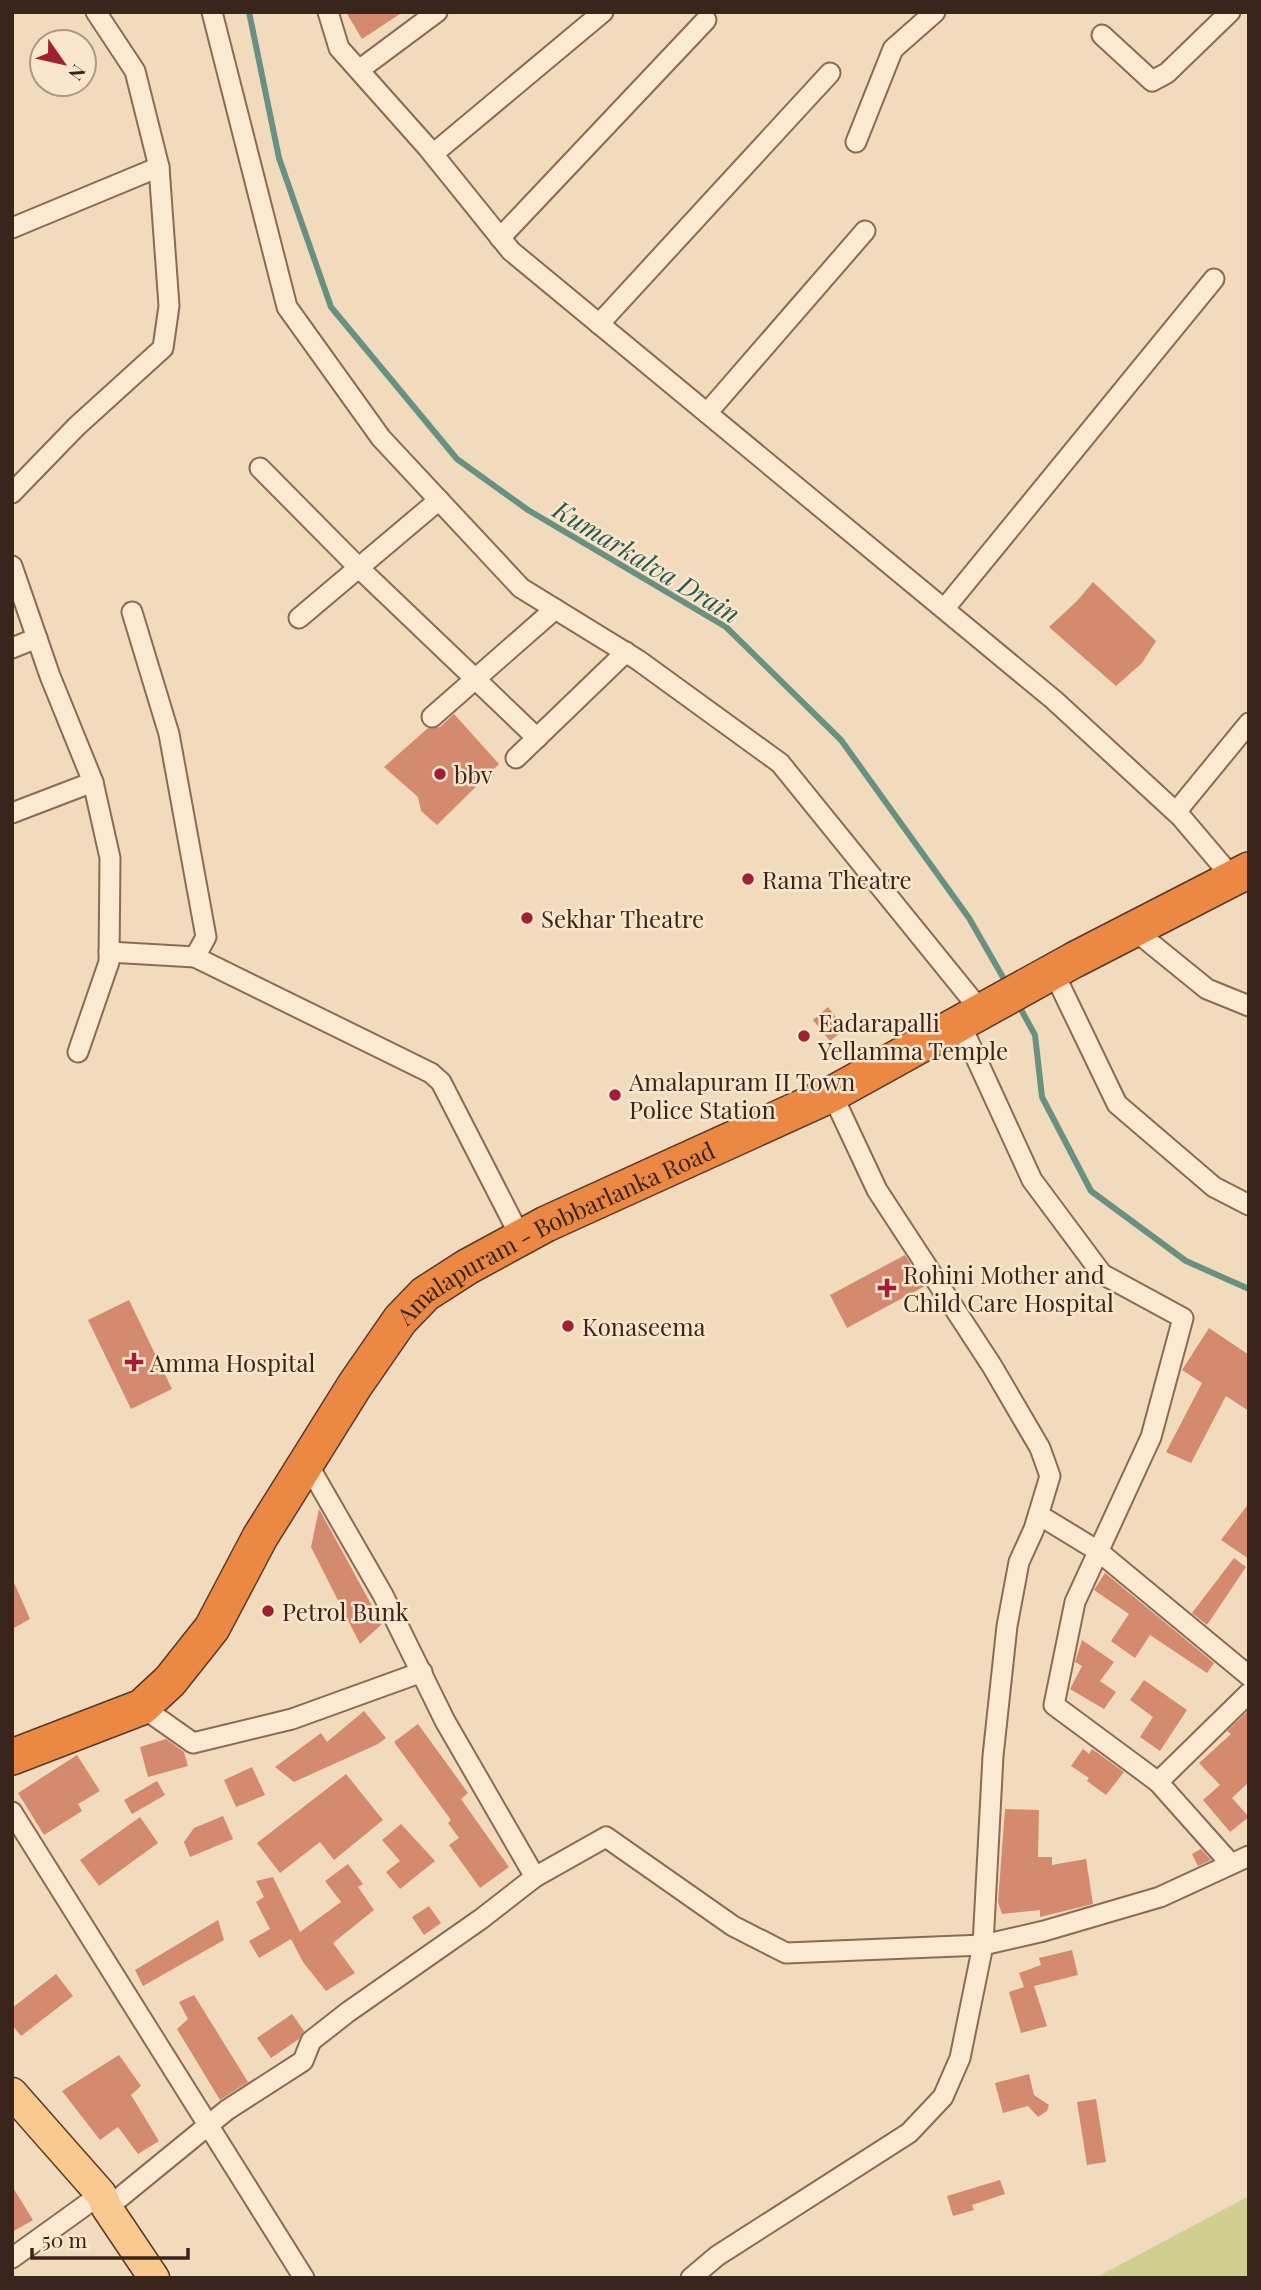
<svg xmlns="http://www.w3.org/2000/svg" width="1261" height="2290" font-family="'Playfair Display',serif">
  <style>
    .green { fill: #d1cf90 }
    .lines { fill: none; stroke-linecap: round; stroke-linejoin: round }
    .stream { stroke: #689181; stroke-width: 6 }
    .building { fill: #d48a6f }
    .street-casing { stroke: #8c6a54; stroke-width: 23 }
    .primary-casing { stroke: #593829; stroke-width: 33 }
    .highway-casing { stroke: #593829; stroke-width: 38 }
    .street { stroke: #fce9d1; stroke-width: 19 }
    .primary { stroke: #fac990; stroke-width: 30 }
    .highway { stroke: #eb8944; stroke-width: 35 }
    .poi-dot { fill: #a01f33; stroke: #f9e6cd; stroke-width: 2.5 }
    .labels { text-anchor: middle; dominant-baseline: central; stroke-width: 5; stroke-linejoin: round; paint-order: stroke }
    .poi-label { font-size: 24px; fill: #39251b; stroke: #f9e6cd; text-anchor: start }
    .street-label { font-size: 24px; fill: #39251b; stroke: #f9e6cd }
    .water-label { font-size: 26px; font-style: italic; fill: #285b50; stroke: #f9e6cd }
  </style>
  <rect width="100%" height="100%" fill="#f2dabd"/>
  <!-- green -->
  <path class="green" d="M1249,2196V2278H1095Z"/>
  <g class="lines">
    <!-- stream -->
    <g class="stream">
      <path d="M249,12L279,158L331,307L457,459L528,510L726,627L841,740L969,918L1008,986"/>
      <path d="M1018,1004L1035,1035L1042,1097L1091,1191L1186,1261L1249,1289"/>
    </g>
  </g>
  <!-- building -->
  <g class="building">
    <path d="M346,12H403L362,39Z"/>
    <path d="M1093,582L1156,641L1142,663L1116,686L1049,627L1077,601Z"/>
    <path d="M454,714L499,764L437,825L421,811L418,797L384,767L428,728L440,727Z"/>
    <path d="M828,1007L845,1029L830,1041L813,1020Z"/>
    <path d="M905,1255L925,1286L847,1328L830,1295Z"/>
    <path d="M129,1300L172,1389L131,1409L88,1320Z"/>
    <path d="M1209,1328L1249,1355V1411L1226,1396L1191,1463L1166,1452L1202,1383L1182,1370Z"/>
    <path d="M1249,1503V1559L1221,1540Z"/>
    <path d="M319,1509L382,1624L360,1644L311,1547Z"/>
    <path d="M1234,1558L1246,1567L1207,1625L1192,1613Z"/>
    <path d="M1105,1573L1214,1663L1207,1673L1150,1635L1135,1658L1111,1641L1129,1614L1094,1590Z"/>
    <path d="M12,1578L30,1619L12,1629Z"/>
    <path d="M1082,1640L1114,1662L1100,1681L1116,1692L1104,1709L1070,1689L1082,1666L1075,1662Z"/>
    <path d="M1144,1680L1187,1710L1160,1751L1140,1737L1153,1717L1130,1700Z"/>
    <path d="M1249,1710V1782L1232,1798L1249,1817L1230,1832L1203,1800L1220,1785L1199,1763L1231,1734L1227,1731Z"/>
    <path d="M364,1711L386,1738L378,1744L294,1782L275,1767L321,1733L327,1742Z"/>
    <path d="M418,1724L468,1793L461,1799L509,1867L480,1888L449,1845L459,1838L448,1823L451,1820L394,1742Z"/>
    <path d="M166,1739L184,1752L188,1766L148,1777L140,1747Z"/>
    <path d="M1083,1749L1089,1754L1092,1749L1124,1772L1106,1795L1087,1781L1089,1778L1071,1766Z"/>
    <path d="M77,1755L100,1791L78,1804L82,1811L44,1835L18,1793Z"/>
    <path d="M252,1767L265,1795L236,1807L224,1780Z"/>
    <path d="M346,1774L383,1820L334,1860L320,1842L280,1873L257,1843Z"/>
    <path d="M157,1781L165,1795L132,1814L124,1800Z"/>
    <path d="M1005,1809L1039,1810L1038,1857H1052V1865L1086,1859L1093,1904L1040,1917V1910L1002,1914L998,1902Z"/>
    <path d="M223,1816L233,1839L190,1857L184,1842L194,1828Z"/>
    <path d="M140,1817L158,1843L99,1886L80,1860Z"/>
    <path d="M401,1824L435,1861L400,1889L386,1872L400,1861L382,1840Z"/>
    <path d="M1201,1849L1211,1860L1198,1866L1192,1854Z"/>
    <path d="M348,1864L363,1884L358,1887L374,1910L333,1943L355,1973L326,1991L303,1962L291,1939L259,1958L249,1941L270,1929L256,1902L264,1897L256,1881L273,1877L300,1932L341,1902L325,1881Z"/>
    <path d="M429,1906L441,1923L424,1935L412,1917Z"/>
    <path d="M218,1920L224,1940L143,1986L135,1970Z"/>
    <path d="M1072,1950L1078,1975L1034,1986L1047,2026L1021,2033L1009,1992L1024,1987L1019,1973L1041,1965L1039,1958Z"/>
    <path d="M56,1974L73,1996L21,2036L12,2025V2008Z"/>
    <path d="M194,1995L248,2082L220,2100L177,2029L188,2019L179,2002Z"/>
    <path d="M292,2014L304,2031L299,2039L271,2058L257,2038Z"/>
    <path d="M119,2055L141,2086L131,2095L159,2141L138,2154L118,2127L100,2140L62,2091Z"/>
    <path d="M1029,2074L1034,2095L1049,2105L1047,2111L1038,2117L1028,2106L1003,2113L995,2083Z"/>
    <path d="M1096,2099L1106,2162L1087,2165L1077,2102Z"/>
    <path d="M1000,2180L1005,2194L972,2205L974,2210L953,2216L947,2196Z"/>
    <path d="M12,2186L33,2220L12,2232Z"/>
  </g>
  <g class="lines">
    <!-- street casing -->
    <g class="street-casing">
      <g id="street">
        <path d="M96,12L135,71L159,167"/>
        <path d="M212,12L287,307L381,438L521,588L638,660L780,763L981,1011"/>
        <path d="M328,12L339,48L428,148L511,251L1054,700L1181,817L1232,877"/>
        <path d="M1102,35L1152,81L1167,73L1230,12"/>
        <path d="M359,70L437,12"/>
        <path d="M856,142L893,49L935,12"/>
        <path d="M433,154L603,12"/>
        <path d="M12,228L159,167L169,306L163,348L77,426L12,493"/>
        <path d="M500,238L706,20"/>
        <path d="M599,324L830,73"/>
        <path d="M707,413L865,231"/>
        <path d="M260,468L358,567L537,738"/>
        <path d="M12,566L50,676L93,782L110,858L109,962L78,1052"/>
        <path d="M945,608L1214,279"/>
        <path d="M299,618L439,500"/>
        <path d="M12,648L37,638"/>
        <path d="M432,717L555,609"/>
        <path d="M516,758L626,652"/>
        <path d="M1176,812L1249,723"/>
        <path d="M12,813L93,782"/>
        <path d="M1133,929L1207,989L1249,1006"/>
        <path d="M109,952L195,957L206,937L169,734L132,612"/>
        <path d="M195,957L431,1073L441,1082L521,1238"/>
        <path d="M1053,971L1117,1104L1214,1187L1249,1205"/>
        <path d="M960,1023L1032,1180L1102,1274L1183,1318L1151,1437L1075,1602L1054,1705L1158,1782L1231,1864"/>
        <path d="M307,1463L383,1595L445,1721L535,1877"/>
        <path d="M1039,1515L1098,1551L1249,1676"/>
        <path d="M142,1707L193,1743L292,1719L422,1672"/>
        <path d="M1158,1782L1249,1693"/>
        <path d="M12,1812L304,2278"/>
        <path d="M107,2208L227,2110L303,2061L311,2041L348,2012L481,1919L535,1877L606,1837L733,1926L786,1953L983,1945L1044,1931L1160,1897L1249,1856"/>
        <path d="M12,2258L101,2194"/>
        <path d="M691,2278L717,2256L909,2133L943,2097L960,2058L983,1945L993,1756L1007,1626L1019,1562L1034,1529L1050,1476L1040,1448L992,1366L877,1190L832,1094"/>
      </g>
    </g>
    <!-- primary casing -->
    <g class="primary-casing">
      <path id="primary" d="M12,2093L101,2194L107,2208L154,2278"/>
    </g>
    <!-- highway casing -->
    <g class="highway-casing">
      <g id="highway">
        <path id="s1" d="M12,1757L142,1707L170,1681L212,1628L260,1537L355,1385L400,1320L425,1294L467,1267L546,1224L832,1094L1074,960L1249,870"/>
      </g>
    </g>
    <!-- street -->
    <use href="#street" class="street"/>
    <!-- primary -->
    <use href="#primary" class="primary"/>
    <!-- highway -->
    <use href="#highway" class="highway"/>
  </g>
  <!-- markers -->
  <g class="poi-dot">
    <circle cx="440" cy="774" r="7"/>
    <circle cx="748" cy="879" r="7"/>
    <circle cx="527" cy="918" r="7"/>
    <circle cx="804" cy="1036" r="7"/>
    <circle cx="615" cy="1095" r="7"/>
    <path d="M883.5 1277.5h7v7h7v7h-7v7h-7v-7h-7v-7h7z"/>
    <circle cx="568" cy="1326" r="7"/>
    <path d="M130.5 1351.5h7v7h7v7h-7v7h-7v-7h-7v-7h7z"/>
    <circle cx="268" cy="1611" r="7"/>
  </g>
  <g class="labels">
    <!-- poi labels -->
    <g class="poi-label">
      <text x="454" y="774">bbv</text>
      <text x="762" y="879">Rama Theatre</text>
      <text x="541" y="918">Sekhar Theatre</text>
      <text x="818" y="1022">Eadarapalli<tspan x="818" dy="28">Yellamma Temple</tspan></text>
      <text x="629" y="1081">Amalapuram II Town<tspan x="629" dy="28">Police Station</tspan></text>
      <text x="903" y="1274">Rohini Mother and<tspan x="903" dy="28">Child Care Hospital</tspan></text>
      <text x="582" y="1326">Konaseema</text>
      <text x="150" y="1362">Amma Hospital</text>
      <text x="282" y="1611">Petrol Bunk</text>
    </g>
    <!-- street labels -->
    <g class="street-label">
      <text stroke="none"><textPath href="#s1" startOffset="786">Amalapuram - Bobbarlanka Road</textPath></text>
    </g>
    <!-- water labels -->
    <g class="water-label">
      <text transform="translate(647 561) rotate(31)">Kumarkalva Drain</text>
    </g>
  </g>
  <!-- border -->
  <rect width="1261" height="2290" fill="none" stroke="#39251b" stroke-width="28"/>
  <!-- north arrow -->
  <g transform="translate(63 63) rotate(124)"><circle r="33" fill="#f9e6cd" stroke="#ac9986" stroke-width="2"/>
  <path d="M0-5L12 26L0 18L-12 26Z" fill="#a01f33"/>
  <text y="-10" font-size="19" font-weight="bold" text-anchor="middle" fill="#39251b">N</text>
  </g>
  <!-- scale -->
  <path d="M32 2248v10h156v-10" fill="none" stroke="#39251b" stroke-width="3.5"/>
  <text x="42" y="2248" font-size="21" fill="#39251b" stroke="#f9e6cd" stroke-width="5" paint-order="stroke">50 m</text>
</svg>
